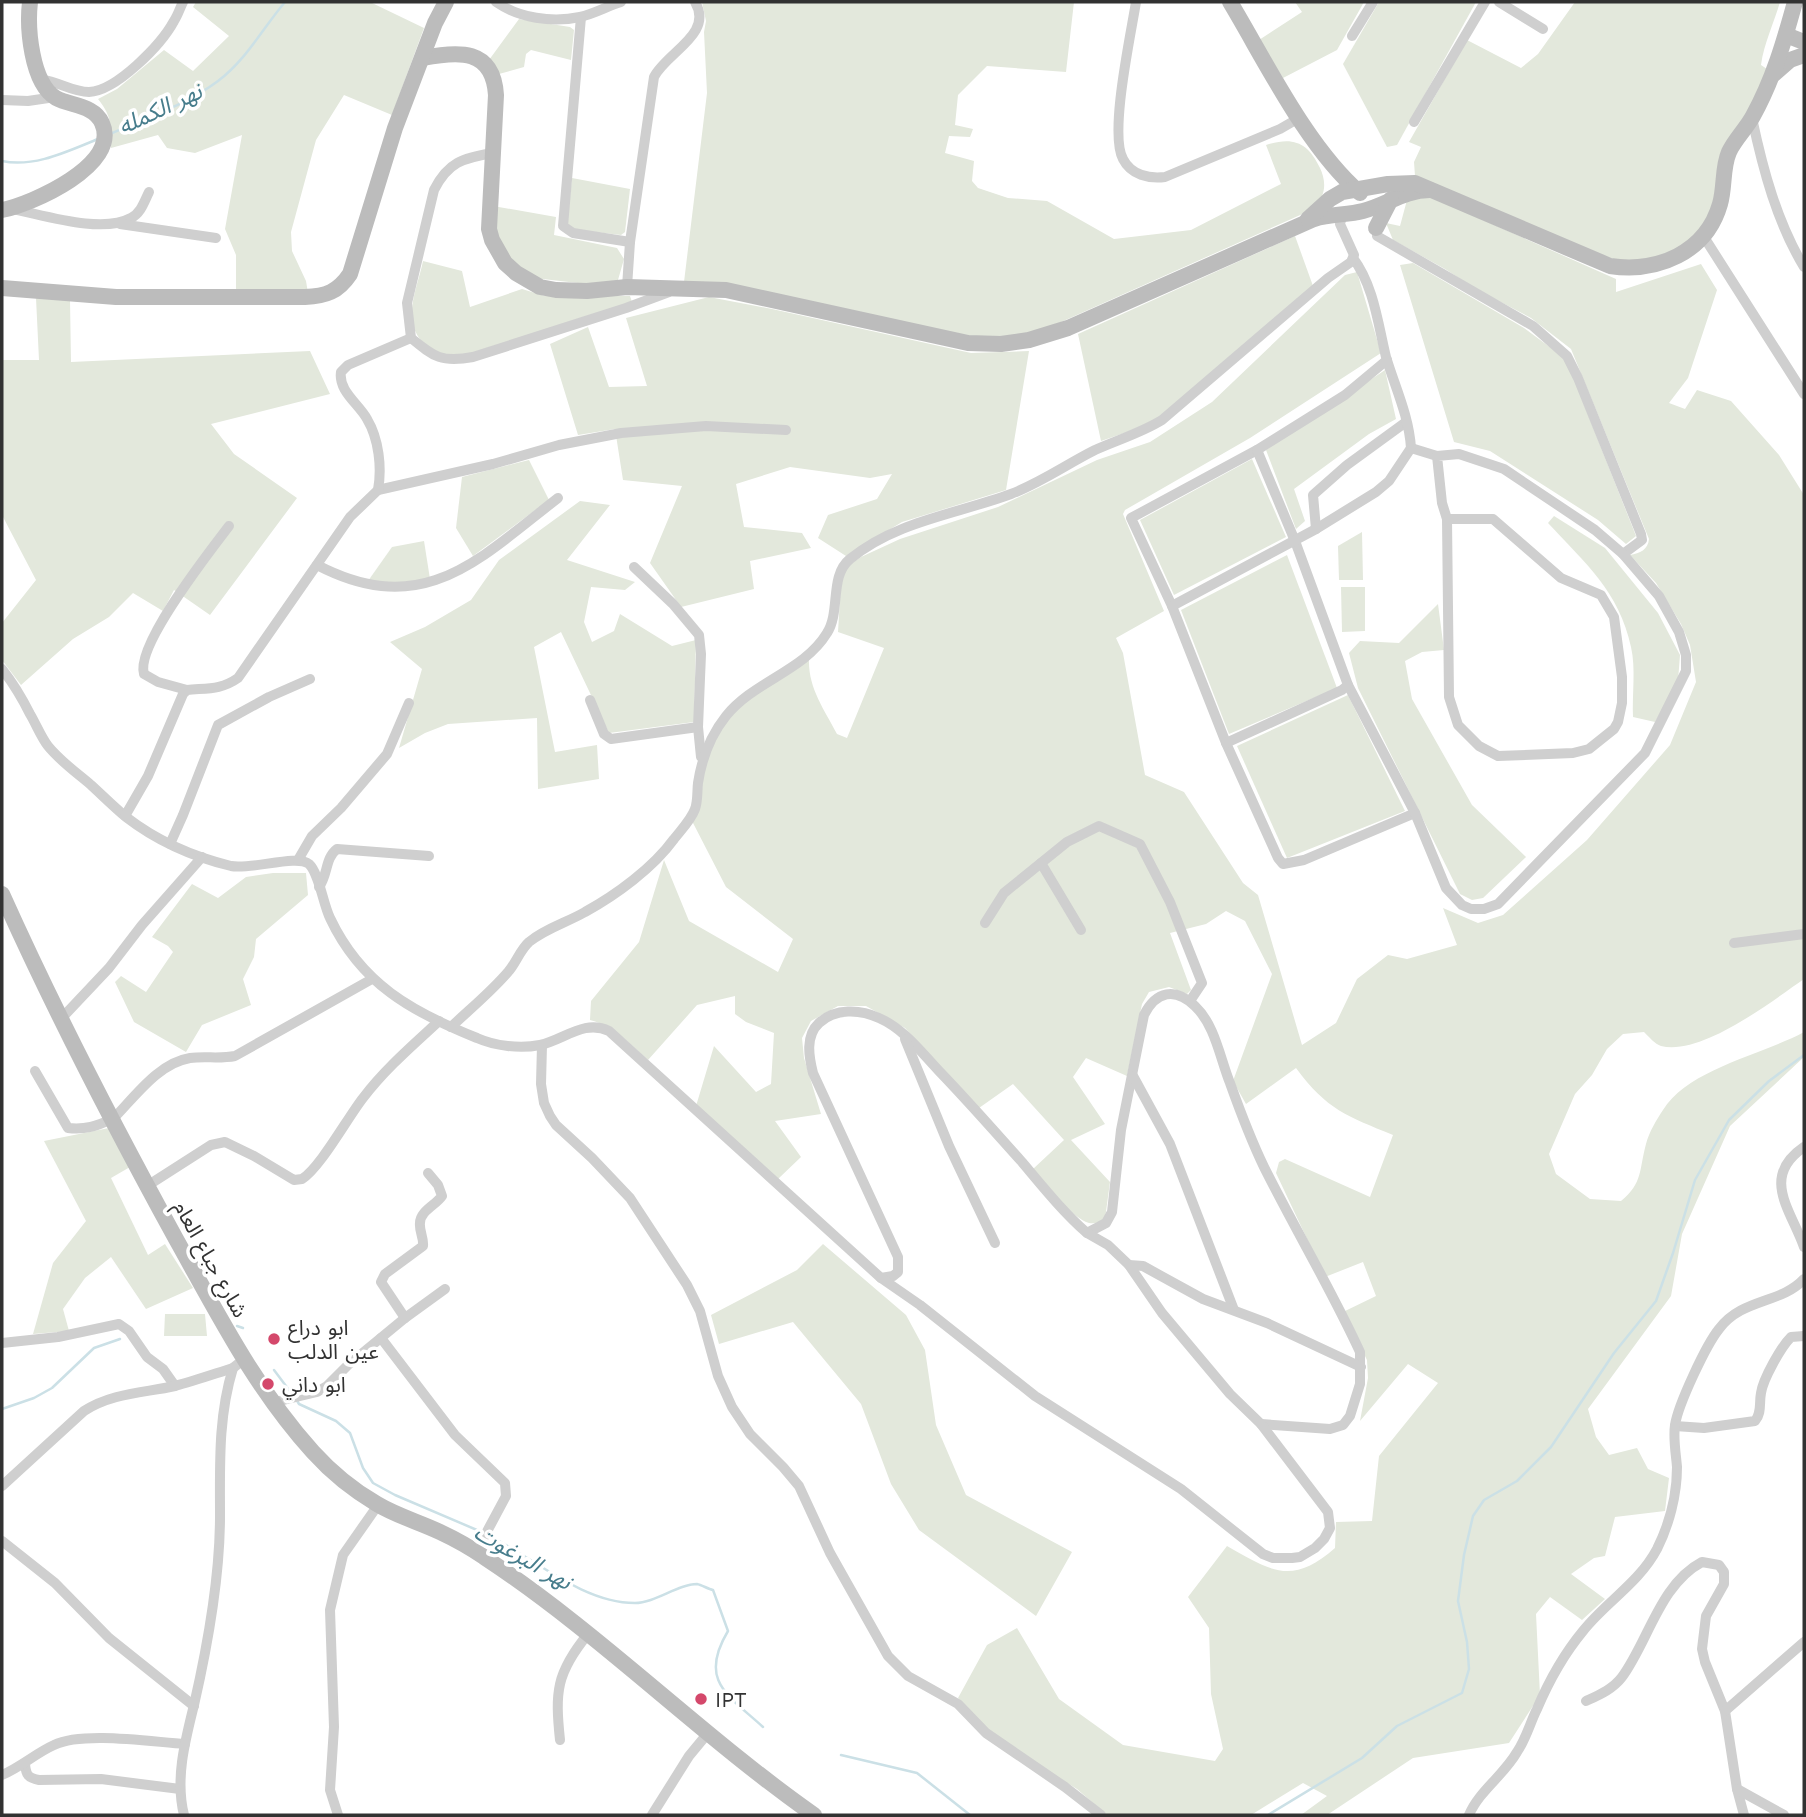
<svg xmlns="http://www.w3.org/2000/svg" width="1806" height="1817" font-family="'Work Sans','Noto Sans Arabic',sans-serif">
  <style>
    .green { fill: #e3e8dc }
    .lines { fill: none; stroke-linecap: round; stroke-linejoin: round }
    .stream { stroke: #cbe0e6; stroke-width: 2.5 }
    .street { stroke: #cfcfcf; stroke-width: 10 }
    .secondary { stroke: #bcbcbc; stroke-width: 16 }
    .poi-dot { fill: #d4486b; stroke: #fff; stroke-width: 2.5 }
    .labels { text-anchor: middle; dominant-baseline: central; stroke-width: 7; stroke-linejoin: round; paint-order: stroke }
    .street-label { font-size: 21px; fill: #323232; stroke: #fff }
    .poi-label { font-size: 21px; fill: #323232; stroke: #fff; text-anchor: start }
    .water-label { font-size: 23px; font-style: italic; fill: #477d8c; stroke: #fff }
  </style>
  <rect width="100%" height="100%" fill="#fff"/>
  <!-- green -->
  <g class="green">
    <path d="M196,2H370L424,28L392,115L344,95L316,140L291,232L292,251L306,281L308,293L236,292V255L225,229L242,135L195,153L167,148L158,135L111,148C111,124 112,117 98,99L117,89L164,50L193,71L229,36L193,7Z"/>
    <path d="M702,2H1074L1066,72L987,66L958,95L955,125L973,129L970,137L949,136L945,153L974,161L972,181L978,188L1008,198L1047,201L1114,239L1191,230L1281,184L1266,145C1294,136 1308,143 1320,168C1324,176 1326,187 1322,196C1320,202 1312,207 1307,212L1041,331L986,339L684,282L707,93L704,32L706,21Z"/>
    <path d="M1295,2H1364L1337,50L1283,78L1259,40L1302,12Z"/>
    <path d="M1379,2H1476L1397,145L1387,147L1343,64Z"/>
    <path d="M1575,2H1780C1774,23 1764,43 1761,65L1770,71L1753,108L1715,209L1687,248L1631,264L1600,255L1415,176L1414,162L1421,147L1409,142L1467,40L1521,68L1538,54Z"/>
    <path d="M519,19L570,27L574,30L571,60L531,50L526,54L524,67L499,74L489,60Z"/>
    <path d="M572,178L630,189L625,232L621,235L570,229L567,225Z"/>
    <path d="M1429,196L1616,279V292L1701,264L1717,290L1688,378L1669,403L1685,409L1697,390L1731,401L1779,455L1804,495V979C1772,1001 1702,1056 1661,1046C1655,1044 1649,1037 1644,1032L1623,1034L1607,1049L1592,1075L1575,1094L1549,1154L1556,1174L1590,1199L1621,1201C1643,1183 1639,1170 1646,1144C1649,1132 1657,1119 1663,1110C1688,1069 1762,1055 1804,1032V1057L1730,1126L1682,1234L1671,1296L1588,1409L1596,1437L1609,1455L1637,1448L1648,1469L1669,1478L1665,1511L1615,1517L1605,1556L1594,1558L1571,1574L1605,1599L1582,1620L1550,1597L1536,1614L1540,1695L1509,1743L1413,1758L1327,1815H1301L1327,1796L1303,1783L1251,1815H1107L1077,1789L1016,1751L983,1727L958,1698L987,1645L1017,1628L1059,1699L1123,1745L1215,1761L1223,1749L1211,1694L1209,1628L1188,1597L1227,1546C1271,1571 1292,1586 1335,1548L1336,1522L1372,1521L1379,1456L1438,1383L1408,1364L1360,1421L1368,1378L1367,1360L1343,1312L1376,1296L1363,1262L1325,1277L1276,1173L1279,1162L1285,1159L1370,1197L1393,1135C1347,1116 1327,1110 1296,1068L1246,1104L1233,1081L1272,974L1245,921L1226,911L1206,924L1170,933L1191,990L1187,994L1169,987L1149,992L1142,1004L1127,1076L1086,1058L1073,1077L1105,1124L1071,1140L1110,1182L1105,1219C1100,1222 1095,1224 1089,1223C1071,1218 1046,1183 1033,1169L1064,1140L1013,1084L979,1108L905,1028L866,1006H838L811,1021L802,1038L804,1058L821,1114L775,1121L801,1157L778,1179L696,1106L714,1046L756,1092L771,1084L774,1033L746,1022L735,1014V996L697,1005L648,1060C629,1043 614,1026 590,1020L591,1001L639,942L664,860L689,921L778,972L793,939L726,887L692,821C699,791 703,755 720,728C740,698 779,678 809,659C808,688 824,709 837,734L847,738L884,648L838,632L841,581L845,568L861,557L900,539L998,507L1097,460L1150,442L1212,402L1345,275L1357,272L1381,353L1250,438L1125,510L1123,514L1164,611L1116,638L1123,653L1145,775L1184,792L1243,883L1258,895L1302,1045L1336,1023L1357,979L1388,955L1407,959L1457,945L1443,908L1478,923L1503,915L1587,840L1670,745L1696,682L1690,645L1681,624L1656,583L1630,555C1640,553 1648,550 1649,539L1571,349L1531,318L1476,289L1445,269L1393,240L1386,223L1400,226L1407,200Z"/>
    <path d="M493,206L556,217L554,235L617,248L624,259L618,280L604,286L534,278L513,263L497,236Z"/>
    <path d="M1295,236L1313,286L1163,415L1142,427L1101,441L1078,334Z"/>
    <path d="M423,261L462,271L470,307L522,289L545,296H630L632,302L465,355C435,358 410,343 412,309C413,294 420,276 423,261Z"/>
    <path d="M1413,263L1524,328L1566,359L1636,536L1626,544L1598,520L1490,451L1454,442L1400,265Z"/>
    <path d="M709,297L772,309L971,353L1029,351L1006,490L902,522L846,556L818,538L828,515L877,499L892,474L870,478L790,467L736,484L744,527L802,533L811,548L750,561L754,589L681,607L650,563L682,486L623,480L615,429L578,435L550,344L588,327L609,387L647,386L626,318Z"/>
    <path d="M36,298L70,300L71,362L310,351L330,394L211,424L234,454L297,498L210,615L174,590L163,611L133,593L109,617L73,639L21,685L2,660V623L36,580L2,515V360H39Z"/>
    <path d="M1385,370L1396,419L1369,434L1294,489L1305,521L1296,529L1266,450Z"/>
    <path d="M1252,459L1286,537L1174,595L1140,520Z"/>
    <path d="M529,460L549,500L473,556L456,528L462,477Z"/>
    <path d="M580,501L610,505L567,560L635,582L625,590L591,587L584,622L592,642L614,631L620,614L672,646L696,640L694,722L609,733L561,632L534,647L555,752L597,745L599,779L538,789L537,718L448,724L425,733L399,748L422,669L390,642L425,627L471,600L499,560Z"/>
    <path d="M1554,516L1605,548L1658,613L1680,655L1678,681L1655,722L1633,717C1632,695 1636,668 1631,647C1619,591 1585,563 1548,523Z"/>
    <path d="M1362,532L1363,580H1339L1338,546Z"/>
    <path d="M424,541L430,579L396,584L368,581L392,547Z"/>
    <path d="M1287,555L1337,688L1229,734L1181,610Z"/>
    <path d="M1341,587H1365V631L1342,632Z"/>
    <path d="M1438,604L1444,650L1422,652L1405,661L1412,699L1472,805L1526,857L1483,898L1472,900L1460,894L1358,688L1349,653L1360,641L1399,643Z"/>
    <path d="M1348,695L1405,811L1287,858L1237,746Z"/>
    <path d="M273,873H306L308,895L256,939L254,957L243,979L251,1005L202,1025L186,1052L134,1022L115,982L121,976L146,992L173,952L168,946L152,937L192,884L218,898L246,877Z"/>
    <path d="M109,1128L130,1167L111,1178L148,1255L165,1244L193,1288L146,1309L111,1257L85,1278L63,1309L69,1331L33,1334L53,1263L86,1221L44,1141Z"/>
    <path d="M823,1244L906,1315L925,1350L936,1425L966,1495L1072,1552L1036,1616L919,1530L891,1484L861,1404L793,1322L719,1344L711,1315L797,1270Z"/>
    <path d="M165,1314H205L207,1336H164Z"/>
  </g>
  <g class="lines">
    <!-- stream -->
    <g class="stream">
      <path d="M110,134C147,118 186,105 218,81C246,60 263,28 285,2"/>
      <path d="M2,161C34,168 68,151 98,139"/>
      <path d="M237,1326L243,1328"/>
      <path d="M274,1370L292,1394"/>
      <path d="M296,1399L299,1404L336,1421L350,1433L363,1468L373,1483L395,1495L484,1533"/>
      <path d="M2,1409L34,1398L52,1388L94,1348L120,1339"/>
      <path d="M490,1536C535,1559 583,1603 635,1603C655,1603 678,1584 697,1584C702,1585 708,1589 713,1590L728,1631C698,1681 728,1695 763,1727"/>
      <path d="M841,1755L917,1773L970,1815"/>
      <path d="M1268,1815L1362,1758L1397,1726L1462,1693L1469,1669L1467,1642L1458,1601L1464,1555L1473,1516L1484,1500L1517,1481L1551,1447L1614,1353L1656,1301L1673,1253L1695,1180L1729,1120L1769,1081L1804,1055"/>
    </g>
    <!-- street -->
    <g class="street">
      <path d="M496,2C519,18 552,23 580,17C594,14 608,6 621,2"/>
      <path d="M1136,2C1131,34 1109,134 1123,159C1131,175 1149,179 1165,177L1280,129L1299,118"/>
      <path d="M1499,2L1543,29"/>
      <path d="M581,17L563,226L573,233L630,242"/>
      <path d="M1352,36L1373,2"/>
      <path d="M42,80C58,81 72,92 89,92C116,91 161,45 174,21C178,15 180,8 183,2"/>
      <path d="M2,100L28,101L55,97"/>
      <path d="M1752,118C1763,170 1777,222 1804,267"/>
      <path d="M1414,122L1485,2"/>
      <path d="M493,153C463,158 448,162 434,190L407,303L411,338C434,357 442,363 473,357L626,308L669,292"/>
      <path d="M13,209C44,215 102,234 131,218C141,213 144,202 149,192"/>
      <path d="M120,224L216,238"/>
      <path d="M1377,236L1533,326L1567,356L1578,378L1641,534L1642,540L1623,554"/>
      <path d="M1704,237L1804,394"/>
      <path d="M627,287L630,242L654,77C667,52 714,34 695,2"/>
      <path d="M1387,360L1345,395L1257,450L1131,518L1172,606L1226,743L1278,858L1283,864L1304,860L1415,813"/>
      <path d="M1411,448L1437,456"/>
      <path d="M1257,450L1295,541L1348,685L1415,813L1446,888L1462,905L1471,909H1484L1498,904L1645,753L1686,671V655L1679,632L1659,596L1623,554L1595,530L1504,469L1459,454L1437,456L1442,503L1447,519L1449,697L1458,725L1479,746L1498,756L1573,753L1589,749L1614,729L1618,722L1622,703V677L1614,617L1601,595L1561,578L1493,519H1447"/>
      <path d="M378,490L493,464L559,445L621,433L706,426L786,430"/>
      <path d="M1316,529L1313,495L1347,465L1406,422"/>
      <path d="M317,565C423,620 477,561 558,498"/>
      <path d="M634,567L673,604L699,635L701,654L698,727L701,757"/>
      <path d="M1172,606L1316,529L1376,492L1389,481L1411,448C1409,416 1395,387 1386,357C1378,324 1374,286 1353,258"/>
      <path d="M2,669C13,683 22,698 30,714C36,724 41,737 48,746C60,761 77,773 91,785C103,796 114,807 126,817C157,841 194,857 231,866C252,870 297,854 309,864C319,873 323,904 330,918C361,984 412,1012 477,1038C495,1046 520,1049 540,1045C564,1040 584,1019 609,1031L881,1278L893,1276L898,1272V1257L813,1073C809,1057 805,1036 819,1023C835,1008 860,1009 879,1018C904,1029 921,1052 939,1071C968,1101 995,1132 1022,1162C1043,1187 1063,1212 1087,1233L1106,1223L1112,1212L1121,1130L1144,1015C1156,991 1175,987 1195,1006C1215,1025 1220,1058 1230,1083C1240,1111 1251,1140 1264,1167C1295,1229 1331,1289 1360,1352V1384L1350,1416L1343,1425L1330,1429L1261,1424"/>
      <path d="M187,690L158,682L144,674C135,646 210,551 229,526"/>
      <path d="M590,700L604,734L611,739L698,727"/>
      <path d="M1226,743L1342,690L1348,685"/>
      <path d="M125,816L148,776L183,694L187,690C207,688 221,690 238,678L350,517L378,490C382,468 379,439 367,419C359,404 338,391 341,372L348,365L411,338"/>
      <path d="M170,844L183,815L218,725L269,697L310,679"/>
      <path d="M298,860L312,836L341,808L387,754L409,703"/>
      <path d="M1041,863L1081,930"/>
      <path d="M319,887C328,875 325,858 337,849L429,856"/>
      <path d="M985,923L1004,893L1067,842L1099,826L1140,844L1170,902L1202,983L1190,1001"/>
      <path d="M1734,943L1804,934"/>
      <path d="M60,1020L109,968L142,925L202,857"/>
      <path d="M451,1027C470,1009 491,992 508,972C516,963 520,950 529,942C546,928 566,923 585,912C616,895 653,868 674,839C681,830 691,820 695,809C698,801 697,791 698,783C702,757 710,736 726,716C754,681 804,671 827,633C841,611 829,576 850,559C896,521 957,514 1011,494C1040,483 1067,464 1095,450C1117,440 1141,433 1162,420L1328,278L1351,262L1354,255L1340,224L1343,213"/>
      <path d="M905,1039L949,1146L995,1243"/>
      <path d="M542,1045L541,1084L544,1103L550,1116L556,1125L592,1158L630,1198L687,1285L700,1311L718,1376L732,1407L750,1434L783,1467L799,1486L830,1553L888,1656L908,1676L958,1704L986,1733L1065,1787L1101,1815"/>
      <path d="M35,1071L68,1128C85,1130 97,1126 112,1119"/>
      <path d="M1133,1076L1170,1144L1234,1310"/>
      <path d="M112,1120C134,1098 158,1063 190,1058C205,1056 220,1059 235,1056L372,979"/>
      <path d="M1804,1147C1760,1177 1791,1210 1804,1247"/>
      <path d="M147,1186L211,1145L225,1142L254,1156L294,1180L302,1179C320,1168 348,1117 363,1098C385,1069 413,1045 439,1021"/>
      <path d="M1129,1265L1143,1266L1203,1299L1267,1323L1361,1367"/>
      <path d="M881,1278L920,1305L1035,1396L1181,1489L1263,1554L1273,1558H1292L1300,1557L1315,1548L1324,1539L1330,1528L1328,1512L1261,1424L1230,1394L1162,1313L1129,1265L1108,1245L1087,1233"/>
      <path d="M405,1318L381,1282L385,1274L423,1246C424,1238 419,1231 420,1223C420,1211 436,1205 442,1196L438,1185L428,1173"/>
      <path d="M381,1338L455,1435L505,1483L506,1496L476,1552"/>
      <path d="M2,1343L58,1337L119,1324L129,1331L147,1357L163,1369L175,1386"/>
      <path d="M271,1403L317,1392L327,1386L348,1365L405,1318L445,1289"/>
      <path d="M1675,1426L1704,1428L1755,1421C1762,1413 1759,1403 1761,1393C1763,1379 1781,1347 1791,1337L1804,1336"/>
      <path d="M2,1486L84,1411C112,1393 143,1393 175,1386C194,1381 214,1374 233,1368L238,1364"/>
      <path d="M2,1541L55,1583L109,1638L194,1706"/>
      <path d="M1586,1701C1599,1695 1613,1689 1622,1677C1648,1642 1660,1584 1702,1562L1719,1565L1724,1572V1584L1706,1616L1702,1649L1705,1662L1725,1711L1737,1789L1744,1815"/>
      <path d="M1725,1711L1804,1642"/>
      <path d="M560,1740C555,1692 556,1673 588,1634"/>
      <path d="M25,1764C26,1775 28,1778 39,1780L101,1779L180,1789"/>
      <path d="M2,1775C21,1767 36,1753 54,1745C83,1731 152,1742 185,1744"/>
      <path d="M1737,1789L1784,1815"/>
      <path d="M184,1815C175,1779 185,1741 194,1705C208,1644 220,1579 220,1516C220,1465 218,1417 233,1368"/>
      <path d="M338,1815L330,1790L334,1727L330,1610L343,1555L378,1505"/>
      <path d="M652,1815L689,1756L708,1733"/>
      <path d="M1469,1815C1479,1791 1504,1775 1517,1752C1526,1739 1530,1723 1537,1709C1548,1683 1564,1654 1583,1631C1606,1602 1639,1583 1657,1549C1669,1525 1677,1495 1677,1467C1676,1454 1673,1439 1675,1425C1678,1405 1706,1345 1719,1329C1742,1298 1781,1304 1804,1279"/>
    </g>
    <!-- secondary -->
    <g class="secondary">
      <path d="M1230,2C1266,62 1307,147 1360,193"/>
      <path d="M1786,35L1804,42"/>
      <path d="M423,58C458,51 493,48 496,95L489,229L492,240L505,263L516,273L540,287L556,290L587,291L627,287L726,290L968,343L1001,344L1029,340L1068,328L1314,219C1330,214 1347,215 1363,211C1387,205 1404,190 1430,190"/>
      <path d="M1774,74L1790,60L1804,55"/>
      <path d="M2,210C32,204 121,165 102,123C94,105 71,106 56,98C31,83 27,27 30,2"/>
      <path d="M1308,219L1330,199L1342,192L1388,184L1415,183L1610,266C1657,273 1706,253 1720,204C1725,187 1722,168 1729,152C1735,139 1746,129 1753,116C1773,80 1784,42 1795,2"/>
      <path d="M1376,228L1391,199"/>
      <path d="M2,288L116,297H305C326,296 338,292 350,274L395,128L435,23L446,2"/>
      <path d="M2,894C55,1012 114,1126 176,1239C218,1314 255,1388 313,1452C332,1473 353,1490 377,1504C397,1516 419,1522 440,1532C455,1539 471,1548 484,1557C601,1634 700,1735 814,1815"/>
    </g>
  </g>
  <!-- markers -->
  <g class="poi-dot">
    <circle cx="274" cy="1339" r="7"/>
    <circle cx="268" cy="1384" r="7"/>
    <circle cx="701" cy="1699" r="7"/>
  </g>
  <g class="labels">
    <!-- street labels -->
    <g class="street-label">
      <text transform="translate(211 1259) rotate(61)">شارع جباع العام</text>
    </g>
    <!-- poi labels -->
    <g class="poi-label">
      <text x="288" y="1327">ابو دراع<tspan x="288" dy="24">عين الدلب</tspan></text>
      <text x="282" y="1384">ابو داني</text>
      <text x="715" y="1699">IPT</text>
    </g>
    <!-- water labels -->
    <g class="water-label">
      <text transform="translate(160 109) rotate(-25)">نهر الكمله</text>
      <text transform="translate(523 1557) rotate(30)">نهر البرغوت</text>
    </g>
  </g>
  <!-- border -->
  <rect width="1806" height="1817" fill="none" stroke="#323232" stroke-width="7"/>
</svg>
